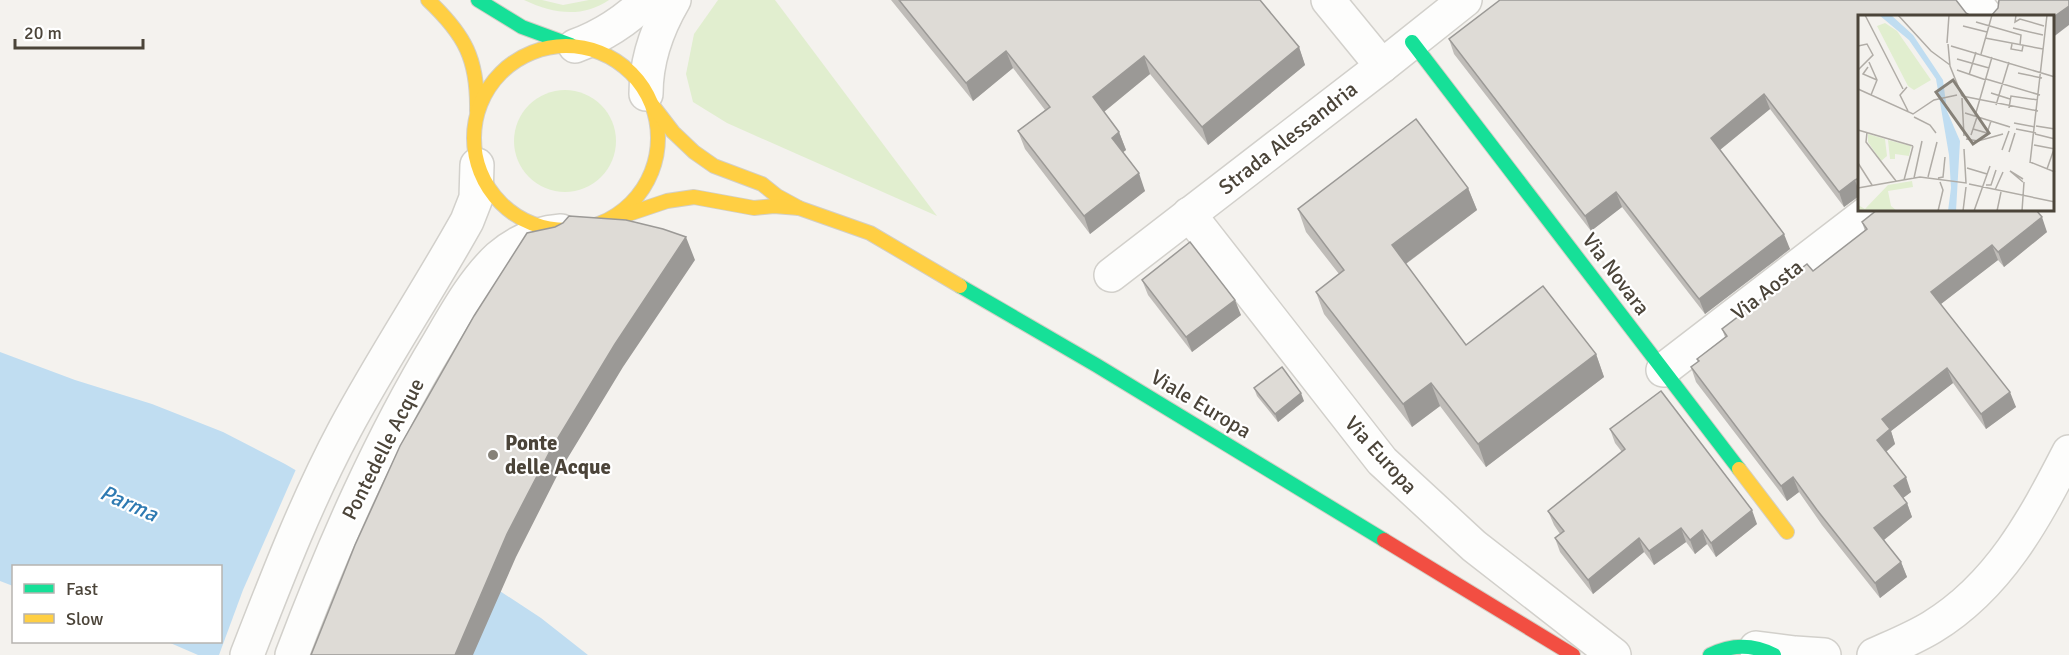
<svg xmlns="http://www.w3.org/2000/svg" width="2069" height="655" font-family="Signika,sans-serif">
  <style>
    .green { fill: #e1eecf }
    .water { fill: #c0ddf1 }
    .pier { fill: #f4f2ee }
    .lines { fill: none; stroke-linecap: round; stroke-linejoin: round }
    .street-casing { stroke: #d2d0cb; stroke-width: 36 }
    .fast-casing { stroke: #d3cfc5; stroke-width: 16 }
    .slow-casing { stroke: #d3cfc5; stroke-width: 16 }
    .jam-casing { stroke: #d3cfc5; stroke-width: 16 }
    .street { stroke: #fdfdfc; stroke-width: 33 }
    .fast { stroke: #16e098; stroke-width: 14 }
    .slow { stroke: #ffcf43; stroke-width: 14 }
    .jam { stroke: #f24e42; stroke-width: 14 }
    .wall { fill: #bfbcb8 }
    .shaded-wall { fill: #9b9996 }
    .building { fill: #dedbd6; stroke: #9b9996; stroke-width: 1.5 }
    .poi-dot { fill: #868178; stroke: #fff; stroke-width: 2 }
    .labels { text-anchor: middle; dominant-baseline: central; stroke-width: 4.5; stroke-linejoin: round; paint-order: stroke }
    .street-label { font-size: 21px; fill: #4b4439; stroke: #fff }
    .poi-label { font-size: 21px; font-weight: bold; fill: #4b4439; stroke: #fff; text-anchor: start }
    .water-label { font-size: 22px; font-style: italic; fill: #2e7ab2; stroke: #fff }
    .inset-road { fill: none; stroke: #b0aca6; stroke-width: 1.5 }
    .view { fill: #868178; fill-opacity: 0.15; stroke: #868178; stroke-width: 3 }
    .inset-edge { fill: none; stroke: #4b4439; stroke-width: 3 }
  </style>
  <rect width="100%" height="100%" fill="#f4f2ee"/>
  <!-- green -->
  <g class="green">
    <path d="M524,0H542L563,5L589,0H609C581,19 552,13 524,0Z"/>
    <path d="M718,0H775L937,216L727,123L693,102L686,74L694,34Z"/>
    <circle cx="565" cy="141" r="51"/>
  </g>
  <!-- water -->
  <path class="water" d="M0,352L75,380L152,404L223,432L285,464L474,574L541,618L588,655H198L168,642H220V566H14L13,586L0,581Z"/>
  <!-- pier -->
  <path class="pier" d="M297,467L385,519L328,655H219L243,590Z"/>
  <g class="lines">
    <!-- street casing -->
    <g class="street-casing">
      <g id="street">
        <path d="M1328,0L1382,66"/>
        <path d="M1973,0L1986,16"/>
        <path d="M575,46C600,37 628,20 646,0"/>
        <path d="M646,94C646,60 657,29 674,0"/>
        <path d="M1189,214L1382,461L1474,546L1614,655"/>
        <path d="M1111,275L1382,66L1465,0"/>
        <path d="M1663,370L1871,210"/>
        <path d="M1756,648L1795,653L1824,655"/>
        <path d="M247,655C277,578 306,502 345,429C383,358 428,291 467,221L476,198L477,165"/>
        <path d="M292,655C333,547 379,441 439,342C456,313 474,280 499,257C517,241 537,233 561,231"/>
        <path d="M1874,655C1894,646 1914,638 1932,627C1999,586 2034,520 2069,452"/>
      </g>
    </g>
    <!-- fast casing -->
    <g class="fast-casing">
      <g id="fast">
        <path d="M478,0L522,27L571,45"/>
        <path d="M1412,42L1739,469"/>
        <path d="M960,286L1096,365L1384,540"/>
        <path d="M1710,655C1732,644 1753,644 1774,655"/>
      </g>
    </g>
    <!-- slow casing -->
    <g class="slow-casing">
      <g id="slow">
        <path d="M428,0C465,35 478,59 477,111"/>
        <circle cx="566" cy="138" r="92"/>
        <path d="M653,106L673,132L694,152L714,166L762,184L777,196L799,208"/>
        <path d="M602,223L667,201L694,197L754,208L774,206L799,208L870,233L960,286"/>
        <path d="M1739,469L1787,532"/>
      </g>
    </g>
    <!-- jam casing -->
    <g class="jam-casing">
      <path id="jam" d="M1384,540L1573,655"/>
    </g>
    <!-- street -->
    <use href="#street" class="street"/>
    <!-- fast -->
    <use href="#fast" class="fast"/>
    <!-- slow -->
    <use href="#slow" class="slow"/>
    <!-- jam -->
    <use href="#jam" class="jam"/>
  </g>
  <!-- wall -->
  <g class="wall">
    <path d="M891,0H1260L1299,47L1305,65L1208,145L1150,74L1104,112L1119,132L1126,150L1123,152L1145,191L1090,234L1025,149L1018,131L1045,110L1013,68L973,101Z"/>
    <path d="M1859,16V196L1844,207L1770,109L1720,150L1790,249L1705,314L1622,207L1591,231L1454,54L1449,39Z"/>
    <path d="M1468,188L1477,210L1406,264L1466,345L1596,354L1604,377L1486,467L1440,406L1412,427L1324,314L1316,292L1339,274L1306,232L1298,209Z"/>
    <path d="M1862,222L2047,232L2004,267L1998,260L1941,304L2016,407L1986,429L1953,383L1891,431L1895,444L1886,452L1911,492L1903,498L1907,503L1912,517L1884,540L1901,562L1907,577L1880,598L1822,525L1799,492L1787,501L1696,382L1691,367L1698,362L1697,359L1725,337L1722,329L1813,271L1865,231Z"/>
    <path d="M1142,280L1241,315L1192,352L1148,295Z"/>
    <path d="M1254,388L1304,401L1278,422L1257,396Z"/>
    <path d="M1610,429L1757,524L1716,557L1707,544L1695,554L1686,542L1654,565L1644,552L1593,594L1560,552L1555,538L1560,534L1554,525L1548,511L1622,452L1615,443Z"/>
  </g>
  <!-- shaded-wall -->
  <g class="shaded-wall">
    <path d="M2069,6V25L2052,38V18Z"/>
    <path d="M1299,47L1305,65L1208,145L1202,127Z"/>
    <path d="M1006,51L1013,68L973,101L966,83Z"/>
    <path d="M1144,56L1150,74L1100,115L1093,97Z"/>
    <path d="M1764,94L1770,109L1716,153L1711,138Z"/>
    <path d="M1119,132L1126,150L1118,156L1112,138Z"/>
    <path d="M1139,173L1145,191L1090,234L1084,216Z"/>
    <path d="M1855,180L1859,192V196L1844,207L1839,192Z"/>
    <path d="M1468,188L1477,210L1400,268L1392,245Z"/>
    <path d="M1616,192L1622,207L1591,231L1585,216Z"/>
    <path d="M2042,217L2047,232L2004,267L1998,252Z"/>
    <path d="M1784,234L1790,249L1705,314L1699,299Z"/>
    <path d="M686,237L695,260L623,367L558,474L516,557L473,655H455L507,534L550,451L615,344Z"/>
    <path d="M1992,245L1998,260L1937,307L1931,292Z"/>
    <path d="M1235,300L1241,315L1192,352L1186,337Z"/>
    <path d="M1596,354L1604,377L1486,467L1478,444Z"/>
    <path d="M1947,368L1953,383L1891,431L1895,444L1882,455L1877,440L1882,419Z"/>
    <path d="M1431,383L1440,406L1412,427L1403,404Z"/>
    <path d="M2010,392L2016,407L1986,429L1981,414Z"/>
    <path d="M1301,393L1304,401L1278,422L1275,414Z"/>
    <path d="M1793,477L1799,492L1787,501L1781,486Z"/>
    <path d="M1906,477L1911,492L1899,501L1894,486Z"/>
    <path d="M1907,503L1912,517L1880,543L1874,528Z"/>
    <path d="M1752,510L1757,524L1716,557L1711,543Z"/>
    <path d="M1681,528L1686,542L1654,565L1649,551Z"/>
    <path d="M1702,530L1707,544L1695,554L1690,540Z"/>
    <path d="M1639,538L1644,552L1593,594L1588,580Z"/>
    <path d="M1901,562L1907,577L1880,598L1875,583Z"/>
  </g>
  <!-- building -->
  <g class="building">
    <path d="M899,0H1260L1299,47L1202,127L1144,56L1093,97L1119,132L1112,138L1139,173L1084,216L1018,131L1050,107L1006,51L966,83Z"/>
    <path d="M1500,0H1956L1966,13L1971,16H1859V178L1855,180L1839,192L1764,94L1711,138L1784,234L1699,299L1616,192L1585,216L1449,39Z"/>
    <path d="M1999,0H2069V6L2052,18V16H1991L1998,8Z"/>
    <path d="M1416,119L1468,188L1392,245L1466,345L1543,286L1596,354L1478,444L1431,383L1403,404L1316,292L1344,270L1298,209Z"/>
    <path d="M1877,210H2036L2042,217L1998,252L1992,245L1931,292L2010,392L1981,414L1947,368L1882,419L1890,429L1877,440L1906,477L1894,486L1907,503L1874,528L1901,562L1875,583L1817,510L1793,477L1781,486L1691,367L1699,361L1697,359L1727,336L1722,329L1807,264L1813,271L1867,229L1862,222Z"/>
    <path d="M569,216L626,220L663,229L686,237L615,344L550,451L507,534L455,655H311L355,545L400,446L474,316L527,233L555,227L563,223Z"/>
    <path d="M1190,242L1235,300L1186,337L1142,280Z"/>
    <path d="M1282,367L1301,393L1275,414L1254,388Z"/>
    <path d="M1661,391L1752,510L1711,543L1702,530L1690,540L1681,528L1649,551L1639,538L1588,580L1555,538L1564,531L1548,511L1625,449L1610,429Z"/>
  </g>
  <!-- markers -->
  <circle class="poi-dot" cx="493" cy="455" r="6"/>
  <g class="labels">
    <!-- street labels -->
    <g class="street-label">
      <text transform="translate(1288 138) rotate(-38)">Strada Alessandria</text>
      <text transform="translate(1616 274) rotate(53)">Via Novara</text>
      <text transform="translate(1767 290) rotate(-38)">Via Aosta</text>
      <text transform="translate(1201 404) rotate(31)">Viale Europa</text>
      <text transform="translate(383 449) rotate(-63)">Pontedelle Acque</text>
      <text transform="translate(1381 455) rotate(48)">Via Europa</text>
    </g>
    <!-- poi labels -->
    <g class="poi-label">
      <text x="505" y="443">Ponte<tspan x="505" dy="24">delle Acque</tspan></text>
    </g>
    <!-- water labels -->
    <g class="water-label">
      <text transform="translate(129 503) rotate(24)">Parma</text>
    </g>
  </g>
  <!-- overview -->
  <g transform="translate(1858 15)">
    <rect width="196" height="196" fill="#f4f2ee"/>
    <path d="M27,8L39,16L73,65L56,75L50,71L19,11ZM10,119L27,124L29,141L23,146L10,127ZM30,125L53,131L51,141L37,139V144H32ZM54,166L55,172L30,176L33,191L39,196H0V190L7,194L30,170Z" fill="#e1eecf"/>
    <path d="M21,0H33L55,20L85,65L89,96L102,126L98,196H90L93,173L91,140L78,64L51,25Z" fill="#c0ddf1"/>
    <path class="inset-road" d="M7,0L45,74M40,0L73,36L92,50M158,0L157,7L162,4L186,11M118,7L163,20L162,30M105,11L129,17M155,13L185,20M127,23L185,34M89,28L91,0M90,29L92,51L104,81M154,29L153,34L164,36L165,31M0,31L9,29L15,40L0,55M93,31L197,62M123,39L134,0M99,44L131,53M11,47L19,65L13,80M10,52L5,59L19,65M99,55L128,65M160,58L184,63M111,60L118,37M128,64L182,80M49,72L42,80L50,96M0,74L55,99L76,85L99,80M133,78L152,84M104,81L180,96M104,83L106,121M138,90L151,47M151,93L153,81L180,85M107,98L152,112M117,101L134,42M56,102L72,110L78,118M156,108L177,112M178,111L197,114M115,114L129,118L133,106M158,114L178,118M0,115L55,131M9,117L8,127L38,166M177,119L197,124M113,120L119,102M108,124L120,126L145,119M176,130L197,134M144,135L151,116M151,137L157,118M172,147L197,157M0,148L14,170M172,148L189,0M109,153L129,159M189,154L196,134M70,162L79,127M56,163L64,126M80,163L85,162L87,142M46,165L55,131M165,167L152,156L165,164M111,169L197,187M128,170H133L138,155M0,173L62,162L108,168L106,134M137,175L145,157M80,196L85,175L82,167M105,196L108,172M116,196L132,151M139,196L143,177M164,196L166,167"/>
    <path class="view" d="M95,65L131,118L115,129L78,77Z"/>
    <rect width="196" height="196" class="inset-edge"/>
  </g>
  <!-- legend -->
  <rect x="12" y="565" width="210" height="78" fill="#ffffff" stroke="#b7b4b0" stroke-width="1.5"/>
  <rect x="24" y="584" width="30" height="9" fill="#16e098" stroke="#b7b4b0" stroke-width="1.5"/>
  <text x="66" y="595" font-size="18" fill="#4b4439">Fast</text>
  <rect x="24" y="614" width="30" height="9" fill="#ffcf43" stroke="#b7b4b0" stroke-width="1.5"/>
  <text x="66" y="625" font-size="18" fill="#4b4439">Slow</text>
  <!-- scale -->
  <path d="M15 39v9h128v-9" fill="none" stroke="#4b4439" stroke-width="3"/>
  <text x="24" y="39" font-size="18" fill="#4b4439" stroke="#ffffff" stroke-width="4.5" paint-order="stroke">20 m</text>
</svg>
